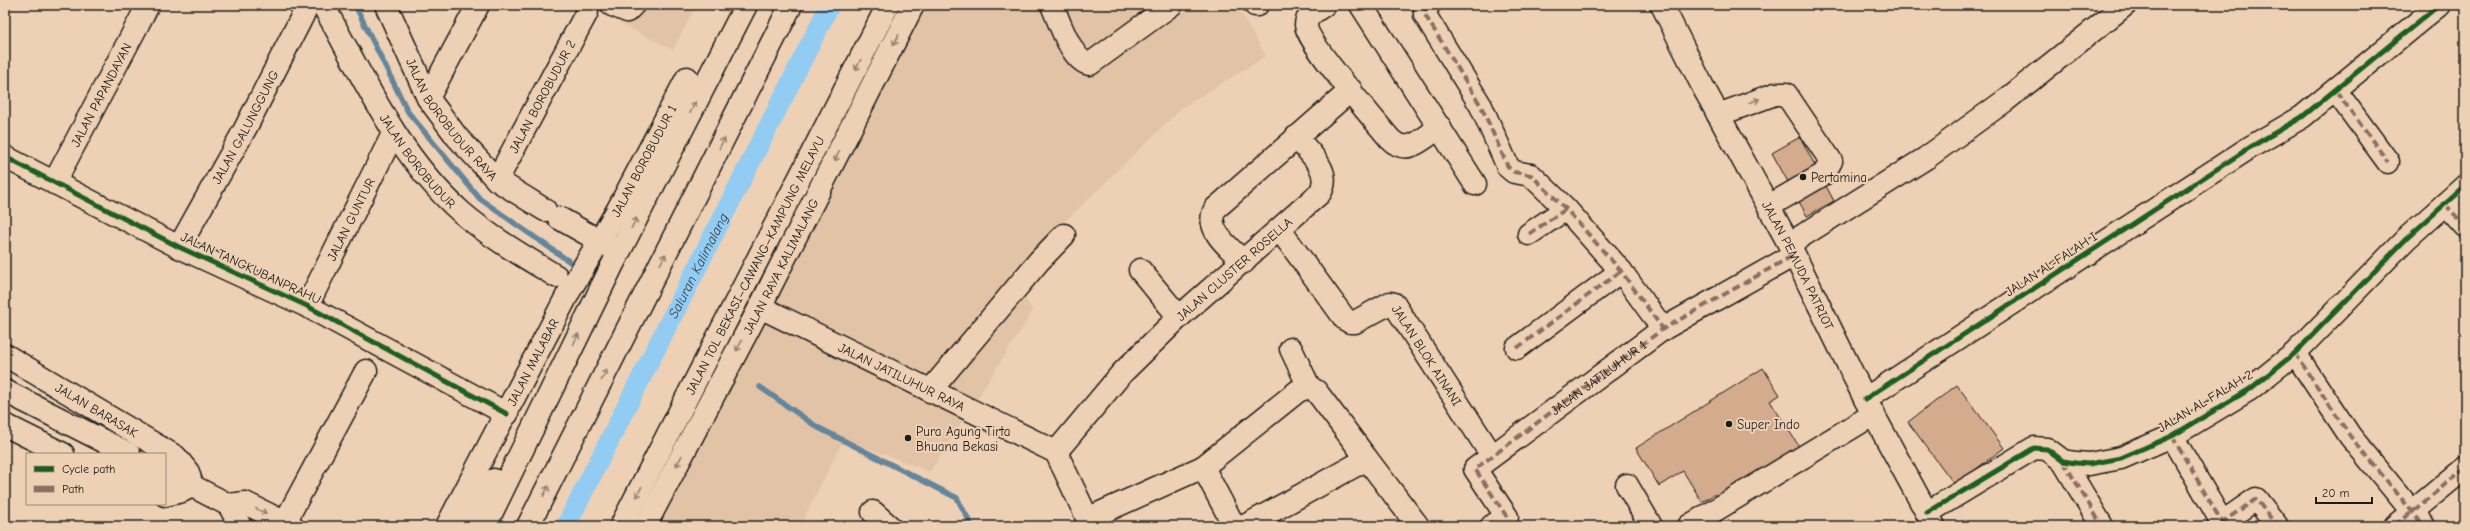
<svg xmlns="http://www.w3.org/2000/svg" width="2470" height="531" font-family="'Comic Neue',sans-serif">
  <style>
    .built { fill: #e2c3a6 }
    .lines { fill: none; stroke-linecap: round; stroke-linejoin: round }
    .stream { stroke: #63869c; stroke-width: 5.5 }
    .canal { stroke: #92ccf2; stroke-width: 20 }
    .building { fill: #d4ab8c; stroke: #1c1c1c }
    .minor-casing { stroke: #1c1c1c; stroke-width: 25 }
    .major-casing { stroke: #1c1c1c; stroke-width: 25 }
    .highway-casing { stroke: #1c1c1c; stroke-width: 25 }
    .minor { stroke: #eed1b5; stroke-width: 22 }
    .major { stroke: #eed1b5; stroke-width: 22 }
    .highway { stroke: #eed1b5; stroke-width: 22 }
    .quiet { stroke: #8d6e63; stroke-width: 4; stroke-dasharray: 8 4; stroke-linecap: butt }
    .cycleway-casing { stroke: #eed1b5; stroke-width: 8 }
    .cycleway { stroke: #1b5e20; stroke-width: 5 }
    .oneway { stroke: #908070 }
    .poi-dot { fill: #1c1c1c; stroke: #eed1b5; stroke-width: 1.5 }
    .labels { text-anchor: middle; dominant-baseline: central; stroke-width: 4; stroke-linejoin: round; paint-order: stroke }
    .street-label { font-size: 13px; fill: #1c1c1c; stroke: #eed1b5 }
    .poi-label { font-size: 13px; fill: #1c1c1c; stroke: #eed1b5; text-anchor: start }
    .water-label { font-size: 14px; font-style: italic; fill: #343f47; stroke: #eed1b5 }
  </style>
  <rect width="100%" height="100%" fill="#eed1b5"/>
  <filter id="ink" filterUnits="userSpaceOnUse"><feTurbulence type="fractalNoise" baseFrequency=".025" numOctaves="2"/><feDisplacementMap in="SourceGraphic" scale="8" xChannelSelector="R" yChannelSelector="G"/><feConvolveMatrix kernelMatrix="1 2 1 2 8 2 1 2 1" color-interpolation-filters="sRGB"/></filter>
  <g filter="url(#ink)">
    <!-- built -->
    <g class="built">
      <path d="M594,5H696L673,50L623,25Z"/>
      <path d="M913,5H1236L1266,56L1183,107L1010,275L1033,311L930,472L844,439L800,526H645Z"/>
    </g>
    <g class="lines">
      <!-- stream -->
      <g class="stream">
        <path d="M355,5L408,112L480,199L573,264"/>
        <path d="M760,387L817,427L957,498L972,526"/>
      </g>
      <!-- canal -->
      <path class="canal" id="s1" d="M566,526L830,5"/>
    </g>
    <!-- building -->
    <g class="building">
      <path d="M1800,137L1834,201L1807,216L1772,153Z"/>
      <path d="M1763,368L1780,395L1770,401L1802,451L1721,502L1715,494L1702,502L1683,471L1659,486L1636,448Z"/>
      <path d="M1957,385L2004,448L1955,485L1908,422Z"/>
    </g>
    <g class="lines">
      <!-- minor casing -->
      <g class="minor-casing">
        <g id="minor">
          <path id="s2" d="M323,5C363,77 398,156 461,212C490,237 523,256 556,276"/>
          <path id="s3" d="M386,5L428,98L457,137L497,180L545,210"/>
          <path d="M612,5L627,11L633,5"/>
          <path d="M1052,5C1059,21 1072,62 1090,64L1171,5"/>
          <path d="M1255,5H1257"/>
          <path d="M1324,5C1317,10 1306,15 1306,25C1306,41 1376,122 1390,139C1408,157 1423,138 1440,127"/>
          <path d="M1361,5L1475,184"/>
          <path d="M1429,5L1425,9V15L1481,106L1508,167L1514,172L1531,175L1566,209L1621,271L1663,329"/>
          <path d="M2336,91L2388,162"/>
          <path d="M428,98L478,5"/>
          <path d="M1718,115L1775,94H1786L1831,161L1824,174L1769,206"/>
          <path d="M5,157L179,247L307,306L507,414"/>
          <path id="s4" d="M497,180L587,12"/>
          <path id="s5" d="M54,183L148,5"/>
          <path d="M2445,204L2465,226"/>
          <path d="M559,218L612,248"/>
          <path id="s6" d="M1280,230L1345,319L1350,322H1355L1390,303L1394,304L1485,445"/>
          <path d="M1529,234L1566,209"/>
          <path d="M1789,244L1926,158L2006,100L2125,5"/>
          <path id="s7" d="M179,247L245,129L308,5"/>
          <path d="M1244,262C1231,249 1204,230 1215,209L1351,90"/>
          <path d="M1140,270L1179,317"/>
          <path id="s8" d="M307,306L394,132"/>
          <path id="s9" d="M760,307L1056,452L1091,526"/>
          <path d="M1517,348L1621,271"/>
          <path d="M2295,353L2350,436L2424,526"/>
          <path id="s10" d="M5,355L176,457L188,472L192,486L182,491L165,495"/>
          <path d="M930,391L1039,261L1064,235"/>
          <path d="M1865,399L2249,148L2302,117L2439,5"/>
          <path d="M5,425L63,454"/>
          <path d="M2172,436L2220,519L2224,521L2256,499L2277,526"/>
          <path id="s11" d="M1056,452L1122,373L1179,317L1320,193C1333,171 1309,153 1296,137"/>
          <path d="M1367,459L1418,526"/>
          <path d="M2063,461L2102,526"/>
          <path d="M1627,485L1651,526"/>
          <path d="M873,512L889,526"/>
          <path d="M1927,513L2034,448L2047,449L2063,461L2076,463L2089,464L2121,458L2172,436L2250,389L2295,353L2406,239L2465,186"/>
          <path d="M1087,519L1203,467"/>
          <path d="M285,522L366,371"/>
          <path id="s12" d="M447,526L570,290L617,211L687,78"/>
          <path d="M1234,526L1203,467L1298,391L1309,387"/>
          <path d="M1245,526L1367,459L1316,391L1309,387L1291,349"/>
          <path id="s13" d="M1492,526L1507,517L1475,469L1663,329L1794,255"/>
          <path d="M1689,526L1874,414"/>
          <path d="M2395,526L2465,468"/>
        </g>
      </g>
      <!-- major casing -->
      <g class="major-casing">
        <g id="major">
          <path id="s14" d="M1662,5L1702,85L1789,244L1865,399L1934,526"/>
          <path d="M5,391L129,454"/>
          <path d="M165,472L229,505L245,503L292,526"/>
          <path d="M229,505L240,526"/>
          <path d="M465,526L494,480"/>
          <path d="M485,526L612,266L746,5"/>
          <path id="s15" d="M645,526L760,307L913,5"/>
        </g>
      </g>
      <!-- highway casing -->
      <g class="highway-casing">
        <g id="highway">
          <path d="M528,526L791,5"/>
          <path id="s16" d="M621,526L888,5"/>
        </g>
      </g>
      <!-- minor -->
      <use href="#minor" class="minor"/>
      <!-- major -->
      <use href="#major" class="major"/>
      <!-- highway -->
      <use href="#highway" class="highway"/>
      <!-- quiet -->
      <g class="quiet">
        <path d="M1429,5L1425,9V15L1481,106L1508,167L1514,172L1531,175L1566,209L1621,271L1663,329"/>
        <path d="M2336,91L2388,162"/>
        <path d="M2445,204L2465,226"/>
        <path d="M1529,234L1566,209"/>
        <path d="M1517,348L1621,271"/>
        <path d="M2295,353L2350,436L2424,526"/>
        <path d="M2172,436L2220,519L2224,521L2256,499L2277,526"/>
        <path d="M2063,461L2102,526"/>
        <path d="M1507,517L1475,469L1663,329L1794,255"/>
        <path d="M2395,526L2465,468"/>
      </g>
      <!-- cycleway casing -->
      <g class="cycleway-casing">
        <g id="cycleway">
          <path d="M5,157L179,247L307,306L507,414"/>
          <path d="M1865,399L2249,148L2302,117L2439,5"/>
          <path d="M1927,513L2034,448L2047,449L2063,461L2076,463L2089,464L2121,458L2172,436L2250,389L2295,353L2406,239L2465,186"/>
        </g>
      </g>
      <!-- cycleway -->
      <use href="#cycleway" class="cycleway"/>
    </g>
    <!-- one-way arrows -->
    <defs><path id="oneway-shaft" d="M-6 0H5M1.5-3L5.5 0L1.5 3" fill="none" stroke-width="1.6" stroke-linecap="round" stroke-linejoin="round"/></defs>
    <g class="oneway">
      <use href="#oneway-shaft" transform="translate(896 40) rotate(117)"/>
      <use href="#oneway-shaft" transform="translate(858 65) rotate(117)"/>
      <use href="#oneway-shaft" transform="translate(1754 101) rotate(-20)"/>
      <use href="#oneway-shaft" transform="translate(693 107) rotate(-63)"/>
      <use href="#oneway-shaft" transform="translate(722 143) rotate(-63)"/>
      <use href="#oneway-shaft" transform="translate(837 156) rotate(117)"/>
      <use href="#oneway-shaft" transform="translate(634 223) rotate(-63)"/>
      <use href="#oneway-shaft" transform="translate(663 259) rotate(-63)"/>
      <use href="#oneway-shaft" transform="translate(576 339) rotate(-64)"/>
      <use href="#oneway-shaft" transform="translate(739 346) rotate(118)"/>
      <use href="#oneway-shaft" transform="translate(604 375) rotate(-63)"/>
      <use href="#oneway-shaft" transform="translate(679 461) rotate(118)"/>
      <use href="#oneway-shaft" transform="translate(546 491) rotate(-63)"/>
      <use href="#oneway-shaft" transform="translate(639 492) rotate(117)"/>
      <use href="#oneway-shaft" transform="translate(261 511) rotate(26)"/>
    </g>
  </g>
  <!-- markers -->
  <g class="poi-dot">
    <circle cx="1803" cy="177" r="4"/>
    <circle cx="1729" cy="424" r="4"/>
    <circle cx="908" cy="438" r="4"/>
  </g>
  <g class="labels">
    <!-- street labels -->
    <g class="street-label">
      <text stroke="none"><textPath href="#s5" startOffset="100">JALAN PAPANDAYAN</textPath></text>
      <text stroke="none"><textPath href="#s4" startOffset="95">JALAN BOROBUDUR 2</textPath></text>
      <text stroke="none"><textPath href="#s3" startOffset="133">JALAN BOROBUDUR RAYA</textPath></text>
      <text stroke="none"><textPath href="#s7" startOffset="137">JALAN GALUNGGUNG</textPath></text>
      <text stroke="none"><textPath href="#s2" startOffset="183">JALAN BOROBUDUR</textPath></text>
      <text stroke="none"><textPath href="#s12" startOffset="415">JALAN BOROBUDUR 1</textPath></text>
      <text stroke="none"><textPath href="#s8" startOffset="97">JALAN GUNTUR</textPath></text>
      <text transform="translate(2051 264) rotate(-33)">JALAN AL-FALAH I</text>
      <text stroke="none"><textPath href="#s14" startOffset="294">JALAN PEMUDA PATRIOT</textPath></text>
      <text stroke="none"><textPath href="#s16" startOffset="293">JALAN TOL BEKASI–CAWANG–KAMPUNG MELAYU</textPath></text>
      <text stroke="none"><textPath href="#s15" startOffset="293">JALAN RAYA KALIMALANG</textPath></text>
      <text transform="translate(251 268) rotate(25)">JALAN TANGKUBANPRAHU</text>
      <text stroke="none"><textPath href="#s11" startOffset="256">JALAN CLUSTER ROSELLA</textPath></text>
      <text stroke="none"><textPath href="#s6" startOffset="226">JALAN BLOK AINANI</textPath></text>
      <text stroke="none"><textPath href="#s12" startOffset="185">JALAN MALABAR</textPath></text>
      <text stroke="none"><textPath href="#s9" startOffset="158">JALAN JATILUHUR RAYA</textPath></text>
      <text stroke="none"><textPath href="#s13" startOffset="229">JALAN JATILUHUR 1</textPath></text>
      <text transform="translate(2205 401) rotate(-31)">JALAN AL FALAH 2</text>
      <text stroke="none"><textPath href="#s10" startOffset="107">JALAN BARASAK</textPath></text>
    </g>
    <!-- poi labels -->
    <g class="poi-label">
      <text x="1811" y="177">Pertamina</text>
      <text x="1737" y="424">Super Indo</text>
      <text x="916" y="431">Pura Agung Tirta<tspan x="916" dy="15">Bhuana Bekasi</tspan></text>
    </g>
    <!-- water labels -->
    <g class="water-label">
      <text stroke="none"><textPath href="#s1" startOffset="292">Saluran Kalimalang</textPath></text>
    </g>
  </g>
  <!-- margin -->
  <rect width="2470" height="531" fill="none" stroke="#eed1b5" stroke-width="20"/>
  <rect x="10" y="10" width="2450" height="511" fill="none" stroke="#1c1c1c" stroke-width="1.5" filter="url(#ink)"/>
  <!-- legend -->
  <rect x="26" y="453" width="140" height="52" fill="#eed1b5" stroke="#9a8978"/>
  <rect x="34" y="466" width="20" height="6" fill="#1b5e20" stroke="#9a8978"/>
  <text x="62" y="473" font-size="12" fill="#1c1c1c">Cycle path</text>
  <rect x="34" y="486" width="20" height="6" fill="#8d6e63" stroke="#9a8978"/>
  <text x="62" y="493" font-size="12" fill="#1c1c1c">Path</text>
  <!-- scale -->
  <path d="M2316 497v6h56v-6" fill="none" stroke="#1c1c1c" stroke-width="2"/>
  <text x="2322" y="497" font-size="12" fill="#1c1c1c" stroke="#eed1b5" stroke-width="3" paint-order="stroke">20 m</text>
</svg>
